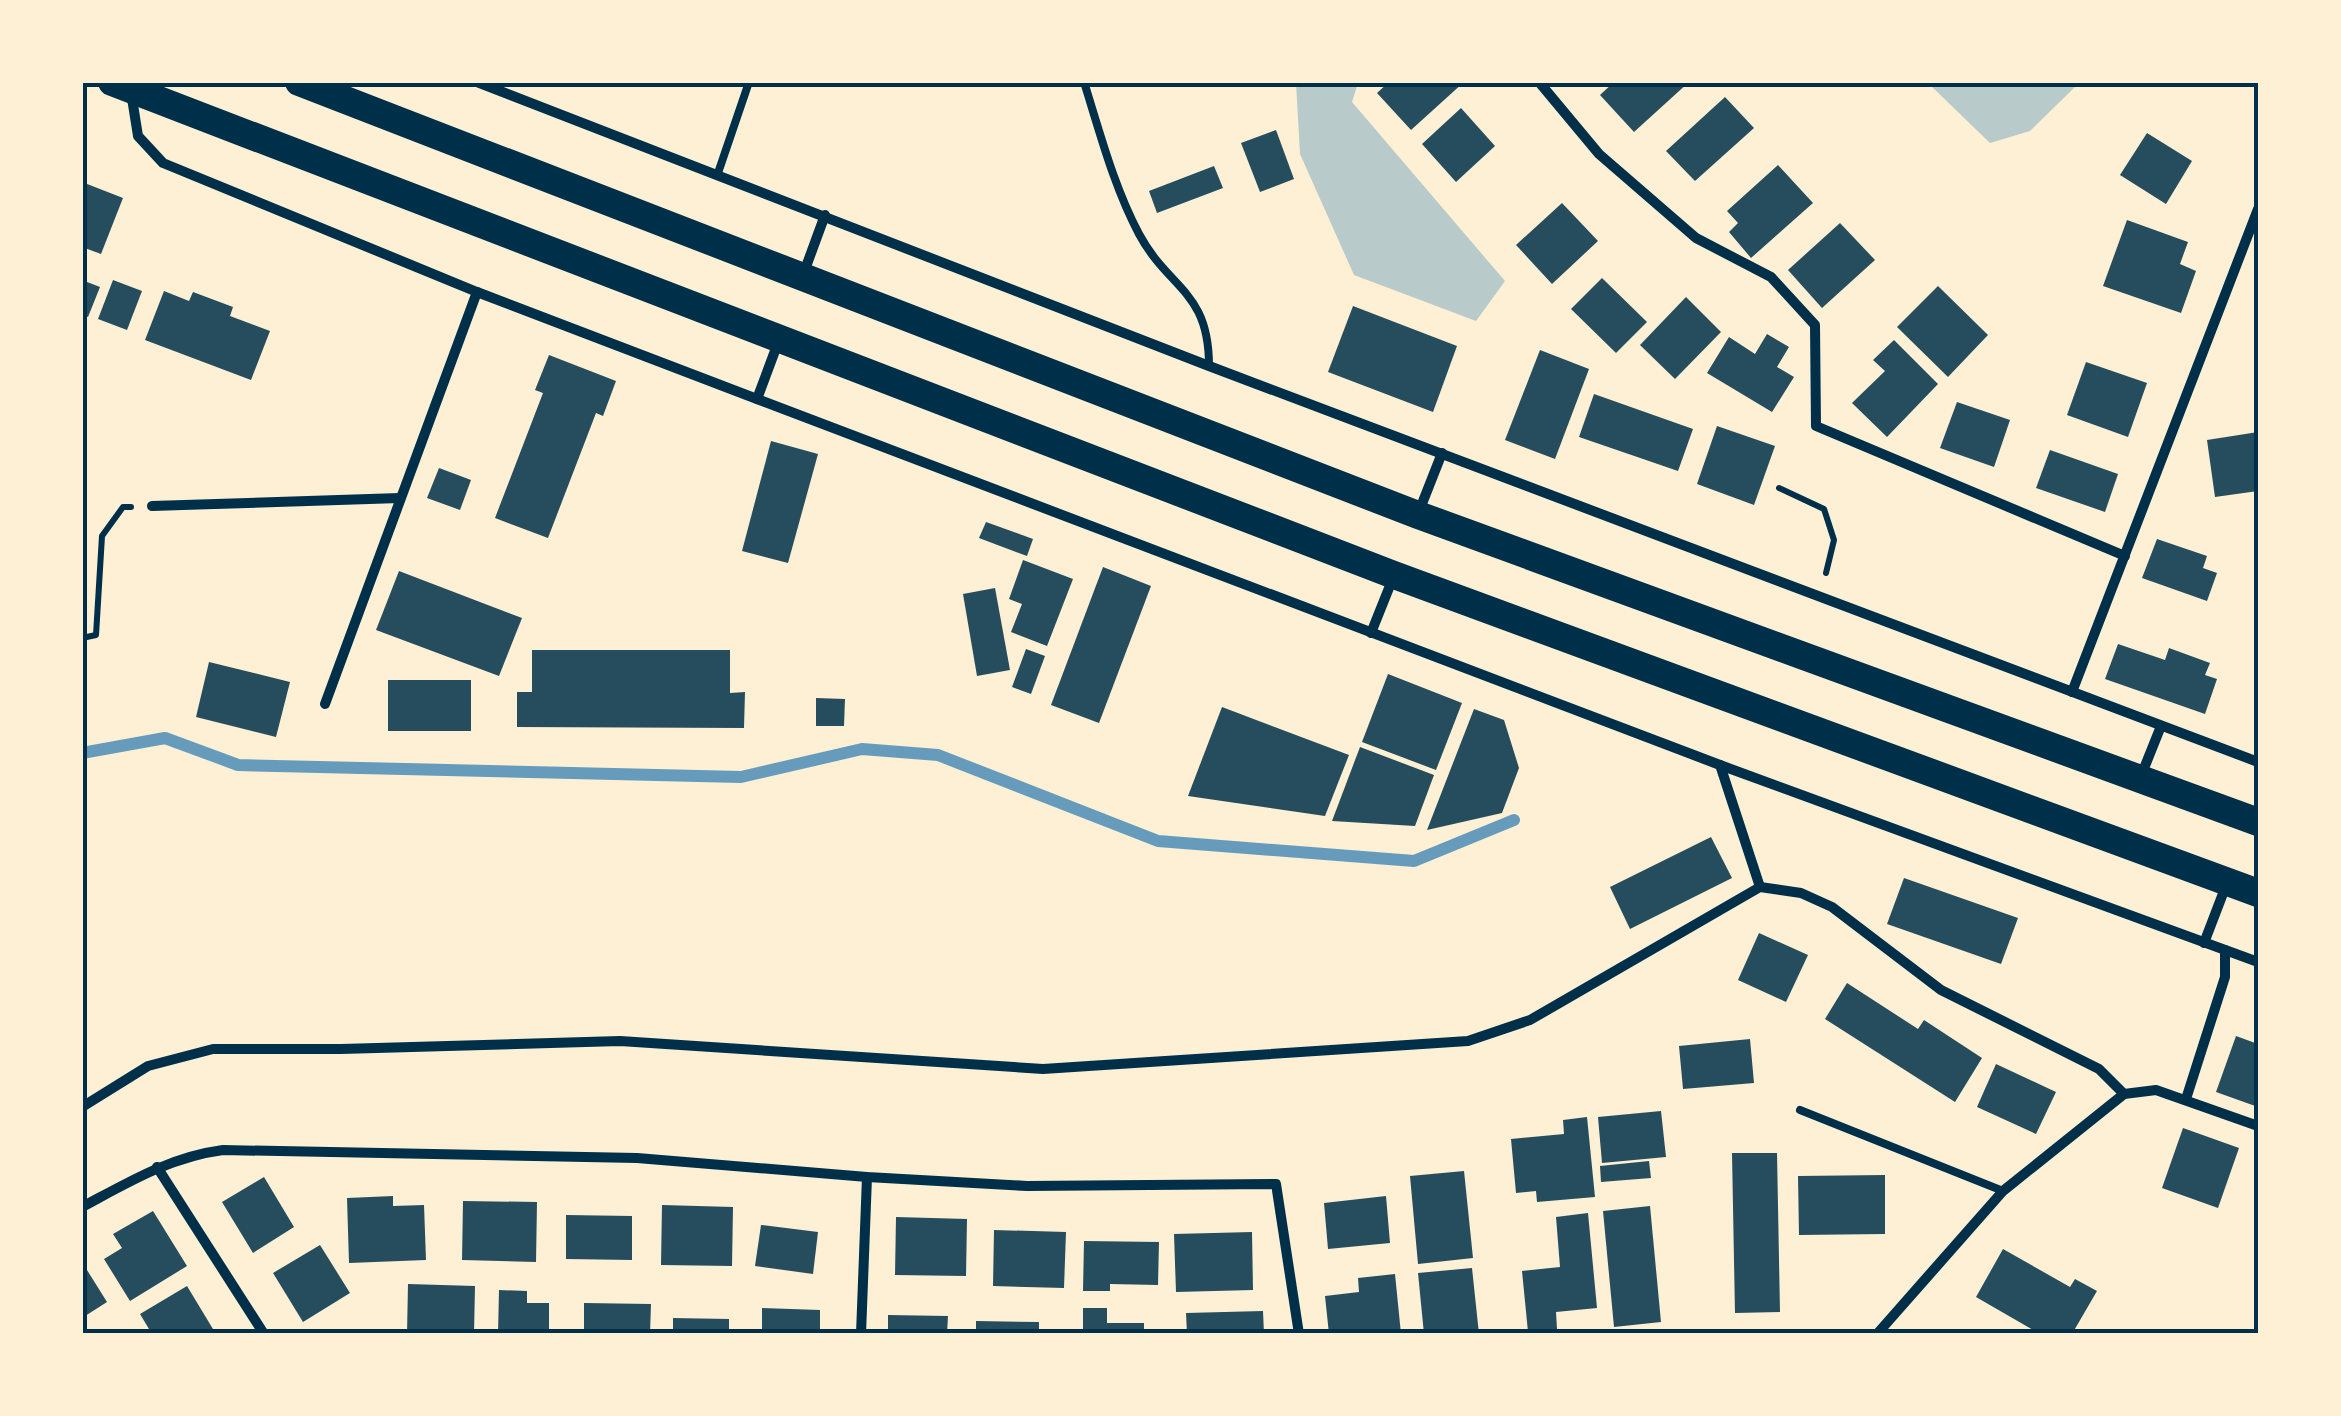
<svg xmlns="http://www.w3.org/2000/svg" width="2341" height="1416" font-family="'Noto Sans',sans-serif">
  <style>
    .green { fill: #b9caca }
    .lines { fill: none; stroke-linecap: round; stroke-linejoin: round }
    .stream { stroke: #669bbc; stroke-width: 12 }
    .building { fill: #264d5e }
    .path { stroke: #003049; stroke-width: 6 }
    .service { stroke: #003049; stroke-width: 8 }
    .minor { stroke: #003049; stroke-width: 10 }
    .trunk { stroke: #003049; stroke-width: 28 }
    .neatline { fill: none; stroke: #003049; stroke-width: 4 }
  </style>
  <rect width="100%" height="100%" fill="#fdf0d5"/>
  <!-- green -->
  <g class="green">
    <path d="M1296,83H1358L1352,102L1505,281L1476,321L1354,275L1300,154Z"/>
    <path d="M1928,83H2079L2030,131L1990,143Z"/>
  </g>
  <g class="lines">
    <!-- stream -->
    <path class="stream" d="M82,753L165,738L238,765L741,777L862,749L938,755L1158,841L1414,861L1514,820"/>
  </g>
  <!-- building -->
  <g class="building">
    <path d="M1389,82H1464L1411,130L1377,93Z"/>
    <path d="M1614,82H1689L1634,132L1600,95Z"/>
    <path d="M1725,97L1754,128L1695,181L1666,151Z"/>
    <path d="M1461,108L1495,146L1456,182L1422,144Z"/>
    <path d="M1276,130L1294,179L1260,192L1241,143Z"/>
    <path d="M2147,133L2192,161L2166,204L2120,175Z"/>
    <path d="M1778,165L1813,203L1751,258L1729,232L1738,223L1727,211Z"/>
    <path d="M1214,166L1223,188L1157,213L1149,191Z"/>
    <path d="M82,182L123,198L101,254L82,247Z"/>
    <path d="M1562,203L1598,241L1552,284L1516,245Z"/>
    <path d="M2127,220L2188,242L2180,264L2196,271L2181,313L2103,286Z"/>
    <path d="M1840,223L1875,260L1822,308L1788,270Z"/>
    <path d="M1602,278L1647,322L1616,353L1571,309Z"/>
    <path d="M82,280L100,287L88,317L82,315Z"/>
    <path d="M113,280L142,291L127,330L98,319Z"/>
    <path d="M1938,286L1988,335L1948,377L1897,327Z"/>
    <path d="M164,291L189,301L193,292L233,307L230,316L270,331L251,380L145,340Z"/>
    <path d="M1686,297L1721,332L1675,379L1640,345Z"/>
    <path d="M1353,306L1457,346L1433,412L1328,372Z"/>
    <path d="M1767,334L1789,347L1777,367L1794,377L1772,412L1707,373L1729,337L1755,354Z"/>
    <path d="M1894,340L1938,384L1887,437L1852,403L1885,371L1873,360Z"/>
    <path d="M1540,350L1589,369L1555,459L1505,440Z"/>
    <path d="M549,355L616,381L603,416L596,413L548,538L495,518L543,393L535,390Z"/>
    <path d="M2086,362L2147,383L2128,437L2067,415Z"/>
    <path d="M1594,394L1693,429L1678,471L1579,437Z"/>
    <path d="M1957,402L2010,420L1994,467L1940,448Z"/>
    <path d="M1717,426L1775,446L1754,505L1697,484Z"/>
    <path d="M2258,432V491L2215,497L2207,440Z"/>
    <path d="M771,441L818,454L788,563L742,551Z"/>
    <path d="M2050,450L2118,474L2105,512L2036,488Z"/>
    <path d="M439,468L471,480L460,510L427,498Z"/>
    <path d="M986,522L1033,539L1027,556L979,538Z"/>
    <path d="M2157,539L2207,556L2203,568L2217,573L2207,601L2142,578Z"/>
    <path d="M1023,560L1073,579L1047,646L1011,632L1022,604L1009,599Z"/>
    <path d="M1103,567L1151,586L1099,723L1051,705Z"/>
    <path d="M399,571L522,618L499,676L376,630Z"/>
    <path d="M995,588L1010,670L977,676L963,594Z"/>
    <path d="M2118,644L2165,660L2169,648L2210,663L2205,675L2217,679L2205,714L2105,679Z"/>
    <path d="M1026,649L1045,656L1031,694L1012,687Z"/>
    <path d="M532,650H730V693L745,692L744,728L517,727V692H532Z"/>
    <path d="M209,662L290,682L276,737L196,717Z"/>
    <path d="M1388,674L1462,703L1436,770L1362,742Z"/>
    <rect x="388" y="680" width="83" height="51"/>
    <path d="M816,698L845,699L844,726H816Z"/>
    <path d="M1222,707L1349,755L1325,816L1188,796Z"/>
    <path d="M1474,709L1504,720L1519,768L1502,813L1427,830Z"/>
    <path d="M1360,747L1434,775L1415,826L1332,821Z"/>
    <path d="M1711,837L1732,878L1630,929L1610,887Z"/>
    <path d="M1904,878L2018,918L2001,964L1887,924Z"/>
    <path d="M1759,933L1808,955L1786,1002L1738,980Z"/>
    <path d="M1847,983L1918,1029L1924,1020L1982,1058L1955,1102L1825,1019Z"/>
    <path d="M2236,1036L2258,1044V1107L2216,1092Z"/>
    <path d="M1750,1039L1754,1083L1683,1089L1679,1046Z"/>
    <path d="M1996,1064L2056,1092L2036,1134L1977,1107Z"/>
    <path d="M1661,1111L1666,1157L1602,1163L1598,1117Z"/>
    <path d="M1587,1117L1595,1197L1537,1202L1536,1191L1516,1193L1511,1139L1564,1134L1563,1120Z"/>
    <path d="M2183,1128L2239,1148L2218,1208L2162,1188Z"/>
    <path d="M1732,1153H1777L1780,1312L1735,1313Z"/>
    <path d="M1649,1161L1651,1178L1601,1182L1600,1166Z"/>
    <path d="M1464,1171L1473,1258L1418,1264L1410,1176Z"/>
    <path d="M1885,1175V1234L1799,1235L1798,1176Z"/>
    <path d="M264,1177L294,1227L253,1253L222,1202Z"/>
    <path d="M393,1196V1206L424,1205L426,1260L349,1263L347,1198Z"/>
    <path d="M1386,1196L1390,1243L1328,1249L1324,1203Z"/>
    <path d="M463,1201L537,1202L536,1262L462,1260Z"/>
    <path d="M662,1205L733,1207L732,1266L661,1265Z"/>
    <path d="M1650,1206L1661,1322L1614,1327L1603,1211Z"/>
    <path d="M153,1211L187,1266L130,1301L104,1259L122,1248L113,1234Z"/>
    <path d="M1588,1213L1597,1308L1556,1312L1557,1329L1528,1332L1522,1271L1560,1267L1556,1217Z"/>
    <path d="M566,1215L632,1216V1260L566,1259Z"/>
    <path d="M896,1217L967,1219L966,1276L895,1275Z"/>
    <path d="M761,1225L818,1232L813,1274L755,1266Z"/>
    <path d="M994,1230L1066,1232L1064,1288L993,1286Z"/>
    <path d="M1252,1232L1253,1290L1176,1292L1174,1234Z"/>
    <path d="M1084,1241L1159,1242L1158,1285L1110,1284V1291H1083Z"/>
    <path d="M320,1245L350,1293L303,1322L273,1273Z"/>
    <path d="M2003,1249L2070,1287L2075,1279L2097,1291L2072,1334H2040L1976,1297Z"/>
    <path d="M82,1262L107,1302L82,1318Z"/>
    <path d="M1472,1268L1479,1334H1424L1418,1273Z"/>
    <path d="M1395,1274L1401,1334H1329L1325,1296L1359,1292L1358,1278Z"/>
    <path d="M408,1284L475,1286L474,1334H407Z"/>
    <path d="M187,1286L216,1334H152L140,1314Z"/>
    <path d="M499,1290L527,1291V1303H549V1334H498Z"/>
    <path d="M584,1303L651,1304L650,1334H584Z"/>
    <path d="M762,1308L820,1310V1334H762Z"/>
    <path d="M1083,1308H1107V1323H1144V1334H1083Z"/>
    <path d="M1263,1311L1264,1334H1187L1186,1313Z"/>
    <path d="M888,1315L948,1316L947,1334H888Z"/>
    <path d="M673,1318L729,1319V1334H673Z"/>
    <path d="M976,1321L1039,1322V1334H976Z"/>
  </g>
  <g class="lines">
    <!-- path -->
    <g class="path">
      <path d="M1779,488L1824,509L1834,540L1826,573"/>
      <path d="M82,638L96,635L102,536L123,507H131"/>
    </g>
    <!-- service -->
    <g class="service">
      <path d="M1084,82C1100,133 1114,187 1139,234C1169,290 1209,290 1209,366"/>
      <path d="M718,173L749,82"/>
      <path d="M1800,1110L2003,1191"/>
    </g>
    <!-- minor -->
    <g class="minor">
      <path d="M477,82L1209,366L2258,762"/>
      <path d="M1539,82L1599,154L1696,238L1771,277L1815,325L1816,426L2125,556"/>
      <path d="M131,92L138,136L163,163L477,292L757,399L1720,765L2258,962"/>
      <path d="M803,275L825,215"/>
      <path d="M757,399L779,340"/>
      <path d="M152,506L400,498"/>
      <path d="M1418,514L1442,453"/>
      <path d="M1371,633L1393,578"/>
      <path d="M2072,692L2258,209"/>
      <path d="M325,704L477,292"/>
      <path d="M1720,765L1760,887"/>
      <path d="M2141,776L2161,726"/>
      <path d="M2204,943L2227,883"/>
      <path d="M2186,1099L2225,977V950"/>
      <path d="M82,1107L148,1066L213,1049H341L620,1041L1043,1069L1468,1041L1530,1020L1760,887L1801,893L1832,907L1941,990L2099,1069L2124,1094"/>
      <path d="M157,1167L264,1334"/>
      <path d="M82,1207C129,1182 170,1157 223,1150L637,1158L867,1177L1027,1186L1276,1184L1299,1334"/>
      <path d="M861,1334L867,1177"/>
      <path d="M1877,1334L2003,1191L2124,1094L2156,1090L2258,1126"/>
    </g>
    <!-- trunk -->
    <g class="trunk">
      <path d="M112,82L1394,575L2258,893"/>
      <path d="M299,82L1418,515L2258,822"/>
    </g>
  </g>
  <!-- border -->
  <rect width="2341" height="1416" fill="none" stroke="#fdf0d5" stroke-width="170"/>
  <rect x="85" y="85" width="2171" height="1246" class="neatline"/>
</svg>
